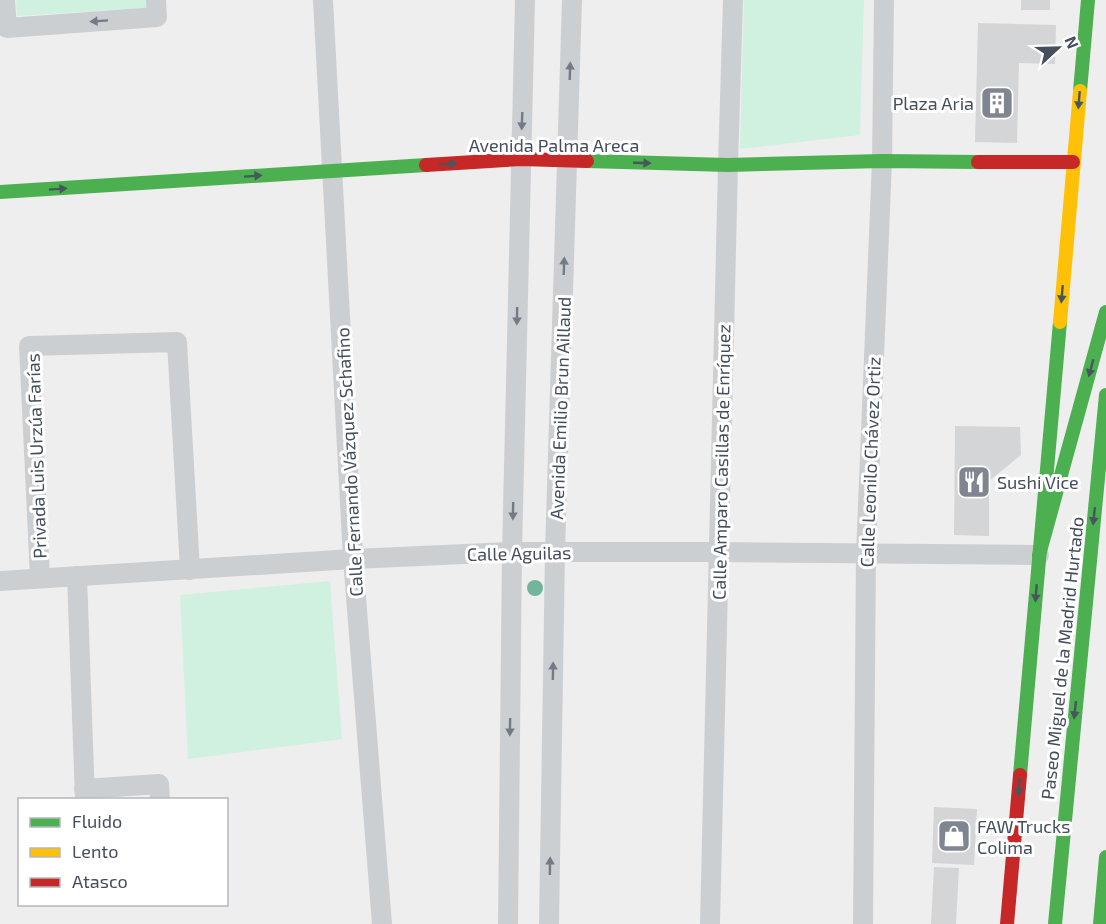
<svg xmlns="http://www.w3.org/2000/svg" width="1106" height="924" font-family="'Exo 2',sans-serif">
  <style>
    .green { fill: #d0f1e0 }
    .building { fill: #d4d5d7 }
    .lines { fill: none; stroke-linecap: round; stroke-linejoin: round }
    .street { stroke: #cccfd2; stroke-width: 20 }
    .fast { stroke: #4caf50; stroke-width: 14 }
    .slow { stroke: #ffc107; stroke-width: 14 }
    .jam { stroke: #c62828; stroke-width: 14 }
    .tree { fill: #73b49c }
    .oneway { fill: #747b86 }
    .oneway2 { fill: #45585c }
    .labels { text-anchor: middle; dominant-baseline: central; stroke-width: 6; stroke-linejoin: round; paint-order: stroke }
    .poi-label { font-size: 18px; fill: #444e5d; stroke: #fff; text-anchor: start }
    .street-label { font-size: 18px; fill: #444e5d; stroke: #fff }
  </style>
  <rect width="100%" height="100%" fill="#efeeee"/>
  <!-- green -->
  <g class="green">
    <path d="M16,0H147V8L17,16Z"/>
    <path d="M744,0H864L860,135L740,149Z"/>
    <path d="M330,581L342,739L188,759L180,595Z"/>
  </g>
  <!-- building -->
  <g class="building">
    <rect x="1021" y="0" width="29" height="10"/>
    <path d="M978,23L1056,25L1055,64L1019,63L1017,143L975,142Z"/>
    <path d="M955,426L1020,427L1021,455L989,481V536L954,535Z"/>
    <path d="M934,807L977,809L974,865L932,863Z"/>
    <path d="M934,867L959,868L956,924H931Z"/>
  </g>
  <g class="lines">
    <!-- street -->
    <g class="street">
      <path d="M5,0L7,28L157,17L156,0"/>
      <path d="M323,0L353,559L382,924"/>
      <path d="M77,576L85,800"/>
      <path d="M40,578L29,346L177,342L190,570"/>
      <path d="M0,581L353,559L512,552H719L1039,555"/>
      <path d="M84,789L159,784L160,800"/>
      <path d="M508,924L512,552L525,0"/>
      <path d="M549,924L555,552L572,0"/>
      <path d="M710,924L728,165L733,0"/>
      <path d="M863,924L866,554L882,161L884,0"/>
    </g>
    <!-- fast -->
    <g class="fast">
      <path d="M1080,91L1088,0"/>
      <path d="M587,161L728,165L882,161L978,162"/>
      <path d="M0,192L426,165"/>
      <path d="M1039,555L1106,312"/>
      <path d="M1020,775L1060,322"/>
      <path d="M1055,924L1106,395"/>
      <path d="M1100,924L1106,857"/>
    </g>
    <!-- slow -->
    <path class="slow" d="M1060,322L1080,91"/>
    <!-- jam -->
    <g class="jam">
      <path d="M978,162H1073"/>
      <path d="M426,165L521,159L587,161"/>
      <path d="M1007,924L1020,775"/>
    </g>
  </g>
  <!-- trees -->
  <circle class="tree" cx="535" cy="588" r="8"/>
  <!-- one-way arrows -->
  <defs><path id="oneway-solid" d="M-6-.8H1V-3.2L6.5 0L1 3.2V.8H-6Z" transform="scale(1.5)"/></defs>
  <g class="oneway">
    <use href="#oneway-solid" transform="translate(99 21) rotate(176)"/>
    <use href="#oneway-solid" transform="translate(570 71) rotate(-88)"/>
    <use href="#oneway-solid" transform="translate(522 121) rotate(92)"/>
    <use href="#oneway-solid" transform="translate(564 266) rotate(-88)"/>
    <use href="#oneway-solid" transform="translate(517 316) rotate(91)"/>
    <use href="#oneway-solid" transform="translate(513 511) rotate(91)"/>
    <use href="#oneway-solid" transform="translate(553 671) rotate(-89)"/>
    <use href="#oneway-solid" transform="translate(510 727) rotate(91)"/>
    <use href="#oneway-solid" transform="translate(550 866) rotate(-89)"/>
  </g>
  <g class="oneway2">
    <use href="#oneway-solid" transform="translate(1079 100) rotate(95)"/>
    <use href="#oneway-solid" transform="translate(642 163) rotate(2)"/>
    <use href="#oneway-solid" transform="translate(448 164) rotate(-4)"/>
    <use href="#oneway-solid" transform="translate(253 176) rotate(-4)"/>
    <use href="#oneway-solid" transform="translate(58 189) rotate(-4)"/>
    <use href="#oneway-solid" transform="translate(1062 294) rotate(95)"/>
    <use href="#oneway-solid" transform="translate(1091 368) rotate(105)"/>
    <use href="#oneway-solid" transform="translate(1094 516) rotate(96)"/>
    <use href="#oneway-solid" transform="translate(1036 593) rotate(95)"/>
    <use href="#oneway-solid" transform="translate(1075 710) rotate(96)"/>
    <use href="#oneway-solid" transform="translate(1019 787) rotate(95)"/>
  </g>
  <!-- icons -->
  <defs>
    <g id="building-square" transform="scale(1.725)"><rect x="-9" y="-9" width="18" height="18" rx="4" fill="#808690" stroke="#fff"/><path d="M-4-6H4V6H1V3H-1V6H-4ZM-2.5-4.3h1.7v1.8h-1.7ZM.8-4.3h1.7v1.8H.8ZM-2.5-1h1.7V.8h-1.7ZM.8-1h1.7V.8H.8Z" fill="#fff"/></g>
    <g id="restaurant-square" transform="scale(1.725)"><rect x="-9" y="-9" width="18" height="18" rx="4" fill="#808690" stroke="#fff"/><path d="M-5-6h1v4h1v-4h1v4h1v-4h1v5L-1.5 .5V6h-2V.5L-5-1ZM5-6V6H3V1.5H1.5Q1.5-4 5-6Z" fill="#fff"/></g>
    <g id="shop-square" transform="scale(1.725)"><rect x="-9" y="-9" width="18" height="18" rx="4" fill="#808690" stroke="#fff"/><path d="M-5-2.5h2.3a2.7 3.5 0 0 1 5.4 0H5L5.5 6h-11ZM-1.5-2.5h3a1.5 2.3 0 0 0-3 0Z" fill="#fff"/></g>
  </defs>
  <g fill-rule="evenodd">
    <use href="#building-square" x="997" y="103"/>
    <use href="#restaurant-square" x="974" y="482"/>
    <use href="#shop-square" x="954" y="836"/>
  </g>
  <g class="labels">
    <!-- poi labels -->
    <g class="poi-label">
      <text x="974" y="103" text-anchor="end">Plaza Aria</text>
      <text x="997" y="482">Sushi Vice</text>
      <text x="977" y="826">FAW Trucks<tspan x="977" dy="21">Colima</tspan></text>
    </g>
    <!-- street labels -->
    <g class="street-label">
      <text x="554" y="145">Avenida Palma Areca</text>
      <text transform="translate(560 408) rotate(-88)">Avenida Emilio Brun Aillaud</text>
      <text transform="translate(36 456) rotate(-92)">Privada Luis Urzúa Farías</text>
      <text transform="translate(349 462) rotate(-93)">Calle Fernando Vázquez Schafino</text>
      <text transform="translate(721 462) rotate(-89)">Calle Amparo Casillas de Enríquez</text>
      <text transform="translate(870 462) rotate(-88)">Calle Leonilo Chávez Ortiz</text>
      <text transform="translate(519 553) rotate(-1)">Calle Aguilas</text>
      <text transform="translate(1062 658) rotate(-84)">Paseo Miguel de la Madrid Hurtado</text>
    </g>
  </g>
  <!-- legend -->
  <rect x="18" y="798" width="210" height="108" fill="#ffffff" stroke="#b4b8be" stroke-width="1.5"/>
  <rect x="30" y="818" width="30" height="9" fill="#4caf50" stroke="#b4b8be" stroke-width="1.5"/>
  <text x="72" y="828" font-size="18" fill="#444e5d">Fluido</text>
  <rect x="30" y="848" width="30" height="9" fill="#ffc107" stroke="#b4b8be" stroke-width="1.5"/>
  <text x="72" y="858" font-size="18" fill="#444e5d">Lento</text>
  <rect x="30" y="878" width="30" height="9" fill="#c62828" stroke="#b4b8be" stroke-width="1.5"/>
  <text x="72" y="888" font-size="18" fill="#444e5d">Atasco</text>
  <!-- north arrow -->
  <g transform="translate(1058 48) rotate(68)" stroke="#ffffff" stroke-width="4.5" paint-order="stroke">
  <path d="M0-4.5L10 22L0 15L-10 22Z" fill="#444e5d"/>
  <text y="-9" font-size="16" font-weight="bold" text-anchor="middle" fill="#444e5d">N</text>
  </g>
</svg>
